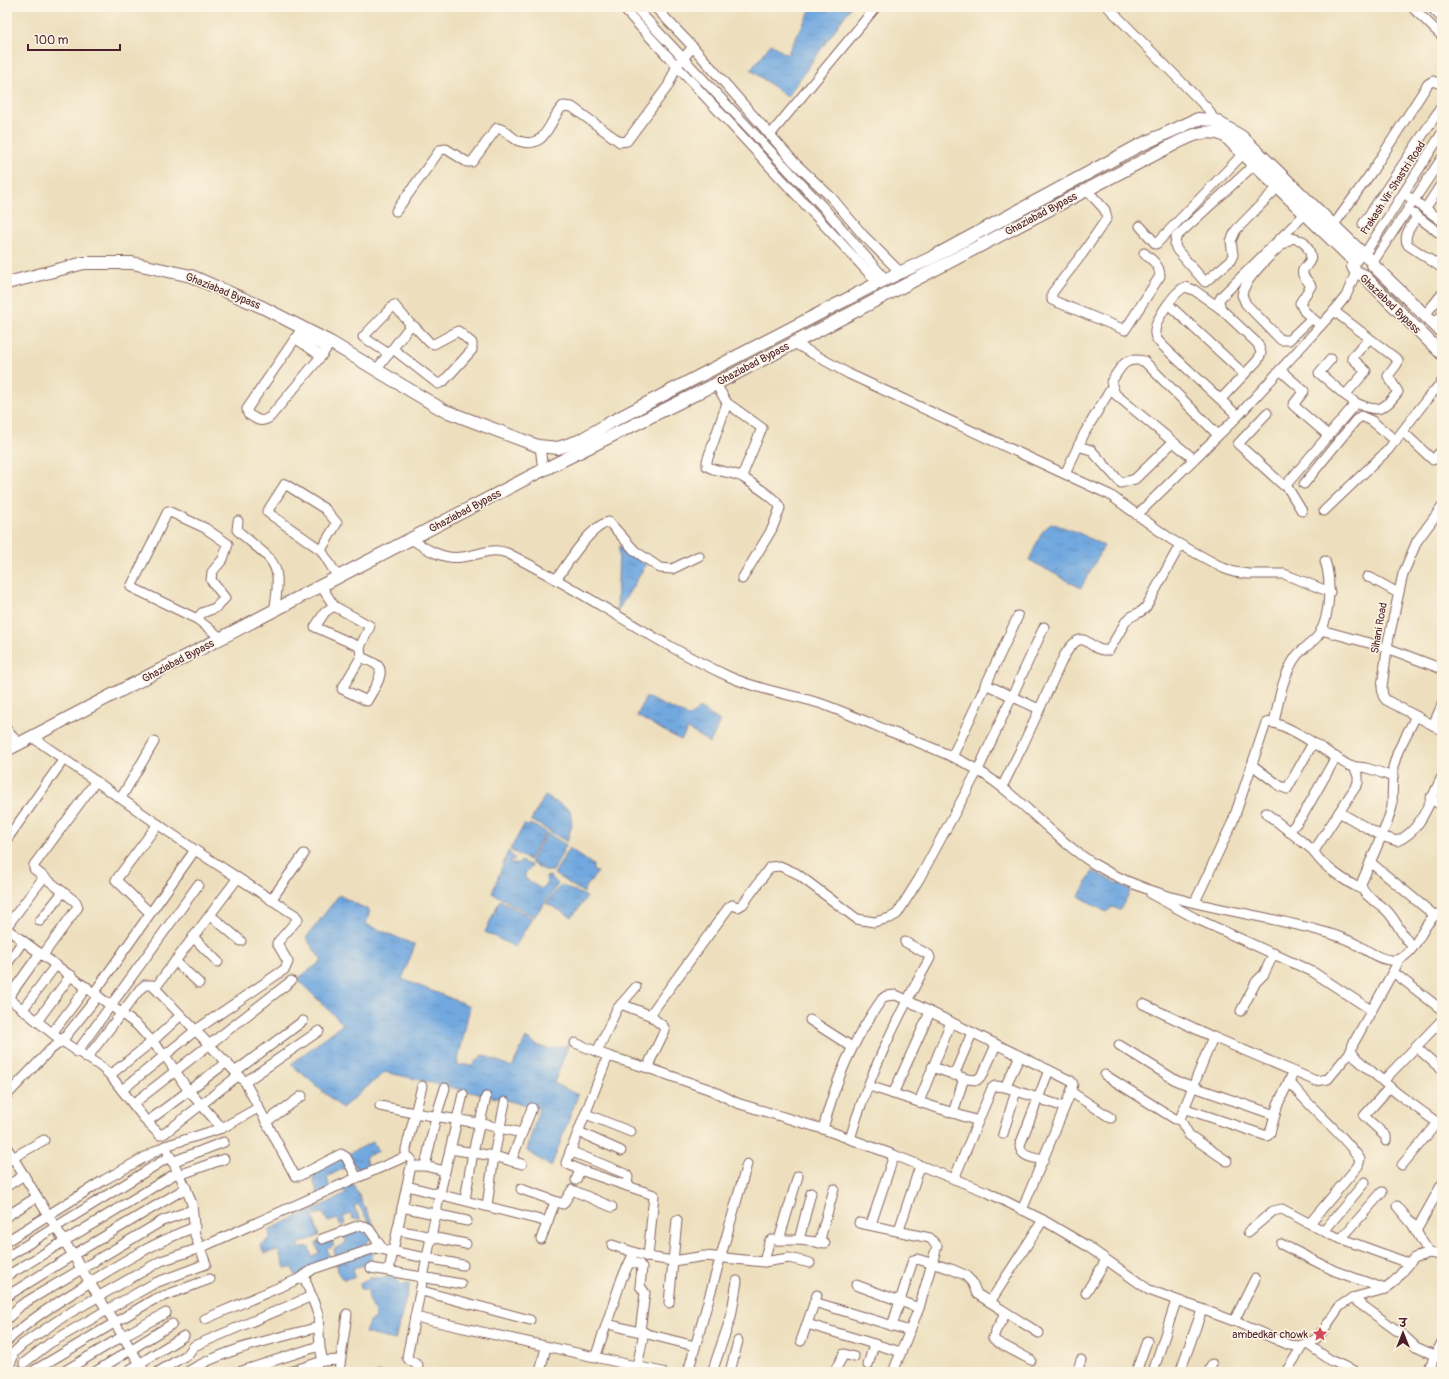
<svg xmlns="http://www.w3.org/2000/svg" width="1449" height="1379" font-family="Pangolin,'Playpen Sans Deva',sans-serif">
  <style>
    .water { fill: url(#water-ripples); stroke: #5e6485 }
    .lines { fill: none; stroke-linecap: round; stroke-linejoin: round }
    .minor-casing { stroke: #83625e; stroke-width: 11 }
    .highway-casing { stroke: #83625e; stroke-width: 14 }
    .minor { stroke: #fff; stroke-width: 9 }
    .highway { stroke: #fff; stroke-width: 12 }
    .labels { text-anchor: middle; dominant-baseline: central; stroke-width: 3; stroke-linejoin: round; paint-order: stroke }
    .street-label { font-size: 11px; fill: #4a1f2b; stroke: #fcf5e5 }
    .poi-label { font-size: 11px; fill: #4a1f2b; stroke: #fcf5e5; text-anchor: end }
  </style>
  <defs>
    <pattern id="water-ripples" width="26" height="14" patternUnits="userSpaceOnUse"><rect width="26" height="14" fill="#71a8df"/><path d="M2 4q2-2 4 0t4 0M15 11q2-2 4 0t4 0" fill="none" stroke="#5f88b5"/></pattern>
  </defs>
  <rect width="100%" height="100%" fill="#fcf5e5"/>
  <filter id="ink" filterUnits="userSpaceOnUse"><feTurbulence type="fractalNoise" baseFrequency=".025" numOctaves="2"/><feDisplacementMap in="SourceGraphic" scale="8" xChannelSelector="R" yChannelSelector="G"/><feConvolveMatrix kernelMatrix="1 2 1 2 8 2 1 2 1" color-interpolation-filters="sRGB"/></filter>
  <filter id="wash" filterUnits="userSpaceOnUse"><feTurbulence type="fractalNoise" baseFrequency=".012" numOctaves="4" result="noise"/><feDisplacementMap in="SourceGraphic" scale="16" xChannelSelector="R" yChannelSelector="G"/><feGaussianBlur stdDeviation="0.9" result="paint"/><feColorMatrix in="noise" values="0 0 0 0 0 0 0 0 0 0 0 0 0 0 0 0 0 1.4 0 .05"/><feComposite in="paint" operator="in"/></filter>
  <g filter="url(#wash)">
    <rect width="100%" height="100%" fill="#eddfbd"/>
    <!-- water -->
    <g class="water">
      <path d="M809,7H851L787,97L751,70L771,44L787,55L811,9Z"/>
      <path d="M1051,523L1077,532L1104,546L1081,588L1029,560L1042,532Z"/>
      <path d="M619,546L631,549L633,556L646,565L617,612Z"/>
      <path d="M646,697L690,717L699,708L720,721L710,743L688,729L681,740L637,716Z"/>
      <path d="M545,796L570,810L572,824L567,842L531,820Z"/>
      <path d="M530,824L546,832L529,860L510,850L524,825L528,826Z"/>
      <path d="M547,833L566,845L553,871H546L530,862Z"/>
      <path d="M569,848L593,865V871L598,872L585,888L584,893L554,874Z"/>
      <path d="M508,851L515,859L509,861L517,865L521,861L532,866L525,874V878L541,889L547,884L546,877L550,876L558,884L534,917L492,893Z"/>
      <path d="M1093,871L1131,890L1120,910L1113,907L1106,912L1079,896Z"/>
      <path d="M561,885L587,897L572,917L546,903Z"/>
      <path d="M339,895L370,911L366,924L415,945L402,979L470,1006L457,1065H472L483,1055L512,1067L526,1038C543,1050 549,1051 569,1044L554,1083L578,1095L551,1167L527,1151L539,1108L385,1072L342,1108L291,1064L343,1024L297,979L322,961L306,938Z"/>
      <path d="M500,900L532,918L515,947L485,932Z"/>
      <path d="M373,1142L379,1151L365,1157L369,1168L362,1177L348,1154Z"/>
      <path d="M341,1153L348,1166L327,1177L330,1190L318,1194L311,1173Z"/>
      <path d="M353,1184L378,1233L376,1235L358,1204L354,1207L361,1219H353L350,1214L343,1217L346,1225H340L338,1219L328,1222L323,1213L315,1215L313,1210L346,1194L343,1188Z"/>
      <path d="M311,1210L319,1236L299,1244V1248L309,1247L312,1257L319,1253L316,1243L331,1239L334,1246L327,1249L329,1258L335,1263L296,1276L292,1268H285L278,1250L264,1254L261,1245L270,1239V1229Z"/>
      <path d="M362,1226L371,1239L365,1245L346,1254L374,1252L369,1264L353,1268L355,1277L343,1279L338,1271L334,1249L346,1243L344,1232Z"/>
      <path d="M395,1277L401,1285L410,1283L395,1340L365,1333L369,1322L375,1319C377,1309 367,1302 368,1290L361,1289L360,1283L370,1278Z"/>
    </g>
  </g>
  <g filter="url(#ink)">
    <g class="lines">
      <!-- minor casing -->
      <g class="minor-casing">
        <g id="minor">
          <path d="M622,7L878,283"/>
          <path d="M635,7L823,207L886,280"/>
          <path d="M1108,7L1208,109L1214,120"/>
          <path d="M1412,7L1442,36"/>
          <path d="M1431,7L1442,18"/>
          <path d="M693,47L794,162L832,198L863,235L900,272"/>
          <path d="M770,135L876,7"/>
          <path d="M1255,164L1176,237L1175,245L1177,250L1205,282L1230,261L1233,255L1231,241L1236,230L1279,186"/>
          <path d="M1087,190L1105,210L1107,218L1083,253L1052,293V300L1125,330L1160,276C1160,265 1152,260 1144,253"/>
          <path d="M1409,197L1442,221"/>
          <path d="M1425,209L1442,183"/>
          <path d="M396,211L440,150L446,149L467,162H472L497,128C506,129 511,138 519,141C547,150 548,121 563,106L572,107L620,142L627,141L668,86L677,65L693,47L655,7"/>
          <path d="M1414,214L1442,235"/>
          <path d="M1417,217C1412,225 1402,236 1408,245L1442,268"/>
          <path d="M1363,224L1442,106"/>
          <path d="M1140,226L1156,244L1244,153"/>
          <path d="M1333,226L1371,173L1428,84L1433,81L1442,84"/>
          <path d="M1364,255L1442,133"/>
          <path d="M1373,262L1442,158"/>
          <path d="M1168,304L1244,374"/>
          <path d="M1221,309L1194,290L1185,287C1175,291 1155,320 1155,331C1154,338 1160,343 1164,347L1238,416"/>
          <path d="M1425,315L1442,294"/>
          <path d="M1312,318L1289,340H1281L1246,304L1242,295C1244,279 1278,246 1292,238L1303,241C1322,265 1299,264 1303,275C1305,279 1309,282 1311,286L1300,303L1304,311L1320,325"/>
          <path d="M1434,324L1442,315"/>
          <path d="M301,329L299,333L327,348"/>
          <path d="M299,333L247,409L248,414C256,419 261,424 270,417L323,354L330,342"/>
          <path d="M295,338L321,356"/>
          <path d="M794,343L849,374L1110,495L1172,540L1223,568L1234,572L1248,574H1284L1330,592"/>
          <path d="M389,354L363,337L394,305L412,326"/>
          <path d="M1331,359L1319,373L1345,395"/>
          <path d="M377,369L410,326H414L430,343L434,344L458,331L472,343V350L443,382L438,384L393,349"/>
          <path d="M1280,370L1304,391L1293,405L1329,436"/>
          <path d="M716,384L727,403L762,428L744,471V478"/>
          <path d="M1221,399L1258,360L1261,353L1258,344L1221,309L1219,301L1221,297L1306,213"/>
          <path d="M727,403L707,461V466C718,473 733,471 744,478C752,484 778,499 780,508L772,529L742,579"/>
          <path d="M1356,403L1345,395L1366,371L1352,358L1369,339"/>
          <path d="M1267,413L1238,444L1283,485H1286L1356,403C1378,413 1383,411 1398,392L1388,376L1397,364L1398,360L1334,311"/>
          <path d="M1403,432L1433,460L1442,450"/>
          <path d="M540,446L543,471"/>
          <path d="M1078,446L1091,450L1121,483L1135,479L1173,442"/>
          <path d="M1194,459L1115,394L1111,382C1121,368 1123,356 1144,361L1218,435"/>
          <path d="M1065,474L1085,432L1112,387"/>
          <path d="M1304,484L1355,421L1361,416L1372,421L1396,441"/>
          <path d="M1286,485L1302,511"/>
          <path d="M1442,507L1417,541L1403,574L1388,642L1382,687L1383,696L1386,700L1442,730"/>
          <path d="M168,511L205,528L228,544L223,559L212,572L211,580L225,598L215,608L202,613L197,619L131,587Z"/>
          <path d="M1324,511L1388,450L1427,399L1442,382"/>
          <path d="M1137,515L1238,416L1334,311L1346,296L1356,272"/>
          <path d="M238,521L237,530C272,562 284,558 274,611"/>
          <path d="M411,539C426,549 443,560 462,557C479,555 491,547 507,553C584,591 653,642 730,677C761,691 792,694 822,704C844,712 865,721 886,730C913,740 940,750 965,763C1014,788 1047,834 1094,864C1162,906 1242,909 1317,930C1329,933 1341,937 1352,942C1364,948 1377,959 1390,960C1417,963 1422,915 1442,913"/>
          <path d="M321,550L337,523L325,509L285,484L267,512L321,550L338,577"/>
          <path d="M1367,577L1371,578L1398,593"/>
          <path d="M556,580C567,564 590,526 609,522L635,551L660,568L672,569L699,556"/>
          <path d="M321,586L334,606L370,626L360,647L315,627L325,612L334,606"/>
          <path d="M197,619L221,638"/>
          <path d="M1044,627L978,770L919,879L897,914L890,918L874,922L857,919L796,873L780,866L770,867L743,904L738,907L732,905L729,907L652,1012L653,1018L663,1026L665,1030L650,1061L651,1069L711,1090L737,1103L823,1129L894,1155L987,1192L1043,1220L1087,1246L1149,1290L1234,1321L1289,1345L1299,1346L1313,1341L1319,1336L1340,1306L1352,1298L1385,1289L1393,1283L1414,1258L1429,1253L1442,1255"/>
          <path d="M1321,630L1387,648L1442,669"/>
          <path d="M360,647L361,657L342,689L367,701C371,693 386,674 378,666C374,662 367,660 361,657"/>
          <path d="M985,684L1039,709"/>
          <path d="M1274,722C1279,700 1282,678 1295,658C1300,650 1310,645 1317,637C1330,621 1332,580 1325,561"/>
          <path d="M1433,725L1442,705"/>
          <path d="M7,730L19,744"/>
          <path d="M32,737L195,850L295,915L298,919L277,943L288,962L285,969L196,1030L122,1090"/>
          <path d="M952,757L1018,616"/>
          <path d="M1252,765L1280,786L1287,789L1313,743"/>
          <path d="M1354,767L1358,776V783L1314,851C1318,863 1350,885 1362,889"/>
          <path d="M1002,787L1022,747L1064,656C1086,621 1087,654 1109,650L1126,621C1132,614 1141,614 1146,607L1180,545"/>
          <path d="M121,798L154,742"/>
          <path d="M1430,798L1442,806"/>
          <path d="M1339,812L1381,836L1397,841C1422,831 1430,799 1442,777"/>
          <path d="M1266,813L1314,851"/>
          <path d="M1289,832L1303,815L1336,757"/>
          <path d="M7,839L64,759"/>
          <path d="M1370,862L1434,915"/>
          <path d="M1151,894L1195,918L1313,972L1371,1010"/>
          <path d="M271,900L304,854"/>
          <path d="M1195,902L1233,821L1266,723C1282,718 1333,757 1348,765C1353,768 1360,766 1366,768C1375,770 1384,774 1393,777"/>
          <path d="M150,913L116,880L158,824"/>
          <path d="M210,915L241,941"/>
          <path d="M40,921L63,892"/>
          <path d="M7,926L44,877"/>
          <path d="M7,929L137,1025L166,1057L188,1090L222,1128"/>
          <path d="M193,937L218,962"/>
          <path d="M1413,947C1401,936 1398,922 1387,911C1379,902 1362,896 1361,884L1387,823L1392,807L1393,767L1398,751L1416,716"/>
          <path d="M43,955L78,907L76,902L34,869V865L96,781"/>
          <path d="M1400,959L1353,1044L1351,1051L1357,1059L1398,1094L1442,1126"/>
          <path d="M175,961L199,983"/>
          <path d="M7,964L23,941"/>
          <path d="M1393,972L1442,1010"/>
          <path d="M155,988L237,879"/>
          <path d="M94,993L195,850"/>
          <path d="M7,997L62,1041L100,1066L110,1075L147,1122L160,1135L165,1133L239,1075"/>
          <path d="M8,998L40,953"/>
          <path d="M621,1004L652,1016"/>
          <path d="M1143,1004L1213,1037L1316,1081L1328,1079L1351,1051"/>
          <path d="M23,1009L56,965"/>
          <path d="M1241,1011L1256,982L1264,974L1274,953"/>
          <path d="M38,1020L71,975"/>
          <path d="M810,1020L852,1047"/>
          <path d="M53,1032L87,987"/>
          <path d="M575,1043L608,1056L651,1069"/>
          <path d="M1119,1045L1177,1081L1275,1115"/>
          <path d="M1416,1047L1442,1070"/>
          <path d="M77,1052L198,885"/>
          <path d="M597,1052L617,1009L636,987"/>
          <path d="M608,1056L566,1163L580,1170L654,1195L648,1257L673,1261L705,1256L764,1262L789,1258L810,1263"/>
          <path d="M87,1058L140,989L145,985H152L245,1082L295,1176H299L341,1154L346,1157L357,1178L407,1156"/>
          <path d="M932,1067L967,1079L977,1080L983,1074L996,1045"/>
          <path d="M236,1071L303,1021"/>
          <path d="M110,1075L153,1041L180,1016"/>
          <path d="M954,1075L972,1033"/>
          <path d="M1105,1075L1175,1119H1180L1213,1037"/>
          <path d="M1289,1081C1310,1109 1340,1130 1360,1159L1358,1166L1310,1223"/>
          <path d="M1383,1081L1442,1020"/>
          <path d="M245,1082L319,1031"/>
          <path d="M869,1086L978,1121"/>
          <path d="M1005,1087L1020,1056"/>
          <path d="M1071,1092L1111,1118"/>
          <path d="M893,1094L930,1012"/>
          <path d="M7,1095L50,1050L62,1041L98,996"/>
          <path d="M919,1102L951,1022"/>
          <path d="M133,1104L291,981"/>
          <path d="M380,1106L414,1113L479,1123L521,1133"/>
          <path d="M1186,1109L1267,1136L1270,1133L1278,1104L1291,1077"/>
          <path d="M953,1113L964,1078"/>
          <path d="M586,1114L631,1132"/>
          <path d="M1180,1119L1189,1135L1227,1161"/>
          <path d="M147,1122L227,1062"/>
          <path d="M266,1122L302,1096"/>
          <path d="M823,1129C837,1076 851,1044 882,999L886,996L896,995L1071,1081L1073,1084L1071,1092L1022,1210"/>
          <path d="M579,1132L621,1151"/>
          <path d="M1003,1134L1016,1091"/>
          <path d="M850,1139C868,1076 898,1016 930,958L929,955L905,942"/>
          <path d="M1386,1141V1136L1364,1116L1390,1087"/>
          <path d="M7,1148L145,1372"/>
          <path d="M450,1149L494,1156L522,1164"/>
          <path d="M570,1151L626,1174L628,1177L627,1186"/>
          <path d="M411,1159L406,1155V1149L422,1086"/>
          <path d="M1044,1160C1034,1158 1020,1157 1020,1145L1049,1070"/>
          <path d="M7,1161L44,1140"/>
          <path d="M511,1161L532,1108"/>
          <path d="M172,1162L224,1142"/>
          <path d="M1402,1165L1437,1123"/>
          <path d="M425,1166L436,1117L445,1088"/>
          <path d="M179,1175L224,1159"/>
          <path d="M954,1179L992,1088L995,1086L1005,1087L1064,1107"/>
          <path d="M576,1180L580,1170"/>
          <path d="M7,1186L24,1175"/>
          <path d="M407,1186L548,1222"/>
          <path d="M521,1189L563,1204L572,1190L612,1207"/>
          <path d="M465,1200L473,1152L486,1097"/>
          <path d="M487,1206L494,1156L505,1102"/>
          <path d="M1397,1206L1412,1224L1429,1253"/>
          <path d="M402,1207L467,1221"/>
          <path d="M7,1216L37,1197"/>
          <path d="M859,1223L930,1238L937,1246L919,1308L893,1372"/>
          <path d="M871,1224L894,1155"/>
          <path d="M397,1230L466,1244"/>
          <path d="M899,1230L920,1166"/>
          <path d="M1324,1231L1365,1182"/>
          <path d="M1416,1231L1442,1184"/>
          <path d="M1248,1232L1273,1211L1282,1209L1331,1235L1408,1263"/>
          <path d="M322,1239L360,1225L369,1229L382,1248"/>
          <path d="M541,1239L555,1202"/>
          <path d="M1341,1239L1382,1192"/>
          <path d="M779,1240L798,1176"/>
          <path d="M799,1240L811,1193"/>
          <path d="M7,1241L104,1180L165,1146L222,1128L258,1108"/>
          <path d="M819,1243L834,1189"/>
          <path d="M1281,1244L1335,1271L1385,1289"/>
          <path d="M612,1245L648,1257"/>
          <path d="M7,1257L169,1157"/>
          <path d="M630,1262L639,1264L642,1268L640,1286L645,1293L640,1331"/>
          <path d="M764,1262L769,1242L771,1240H799L825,1243"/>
          <path d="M371,1268L461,1284"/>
          <path d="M389,1270L411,1166H425L445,1171"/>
          <path d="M7,1276L178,1172"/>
          <path d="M304,1276L318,1314L320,1348L323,1361"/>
          <path d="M856,1285L919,1308"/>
          <path d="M422,1291L530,1320"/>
          <path d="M1086,1293L1106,1260"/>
          <path d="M7,1296L73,1255L186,1188"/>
          <path d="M1352,1298L1403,1335L1416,1347L1436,1356"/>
          <path d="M814,1302L910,1331"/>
          <path d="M990,1302L1043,1220"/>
          <path d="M669,1303L677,1220"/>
          <path d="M1006,1313L996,1330L993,1338L997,1342L1031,1360"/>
          <path d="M415,1317L662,1372"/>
          <path d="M7,1319L21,1305L162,1221L192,1210"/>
          <path d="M205,1319L301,1278L313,1269L375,1248L463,1265"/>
          <path d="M1234,1321L1255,1279"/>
          <path d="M608,1324L695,1346"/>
          <path d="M807,1324L901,1352"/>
          <path d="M892,1326L913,1260L917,1259L951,1269L965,1275L972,1282L977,1294L1039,1333"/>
          <path d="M7,1341C28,1321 52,1306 76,1291C114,1267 152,1243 195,1227"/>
          <path d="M801,1341L817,1295"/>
          <path d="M1307,1344L1332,1361L1357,1372"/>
          <path d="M10,1356L23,1344L66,1315L161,1261L200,1248L356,1178"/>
          <path d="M595,1358L622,1278L634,1253"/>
          <path d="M24,1363L50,1343L107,1310L155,1283L206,1264L195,1235L192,1204L186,1188L165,1146"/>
          <path d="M868,1365L874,1344"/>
          <path d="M35,1370L153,1300L210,1279"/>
          <path d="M7,1371L13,1357"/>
          <path d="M63,1372L123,1336L166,1313"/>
          <path d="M95,1372L172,1324"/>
          <path d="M126,1372L184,1336"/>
          <path d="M158,1372L188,1354L194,1346L312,1296"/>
          <path d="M187,1372C227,1348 275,1339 319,1327"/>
          <path d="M239,1372L319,1346"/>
          <path d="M289,1372L323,1361L340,1360"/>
          <path d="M339,1372L347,1314"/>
          <path d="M378,1372H379"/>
          <path d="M417,1372L418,1365L409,1360L407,1357L440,1193L463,1094"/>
          <path d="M540,1372L546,1347"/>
          <path d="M636,1372L644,1332"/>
          <path d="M688,1372L747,1164"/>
          <path d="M712,1372L731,1317L737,1281"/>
          <path d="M730,1372L738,1341"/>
          <path d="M834,1372L844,1354L854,1357"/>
          <path d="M1077,1372L1081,1360"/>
          <path d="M1136,1372L1147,1341"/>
          <path d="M1153,1372L1176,1301"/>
          <path d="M1180,1372L1202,1310"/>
          <path d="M1209,1372L1212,1364"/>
          <path d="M1286,1372L1303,1345"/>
          <path d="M1427,1372L1442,1342"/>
        </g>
      </g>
      <!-- highway casing -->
      <g class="highway-casing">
        <g id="highway">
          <path d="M1358,256L1354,261L1353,267L1356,272L1363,275L1442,354"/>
          <path d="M7,283L84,263H132L191,276L262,307L330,342L443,410L538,446L558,448L579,441L611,422L878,283L931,258L1138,146L1198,119L1214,120L1242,137L1364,255L1373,262V265L1442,332"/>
          <path d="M7,750L533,475L716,384L1165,149C1183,140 1206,125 1225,136L1354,261"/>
        </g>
      </g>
      <!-- minor -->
      <use href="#minor" class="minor"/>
      <!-- highway -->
      <use href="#highway" class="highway"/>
    </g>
  </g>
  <!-- icons -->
  <defs>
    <g id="sight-bare" transform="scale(1.2)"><path d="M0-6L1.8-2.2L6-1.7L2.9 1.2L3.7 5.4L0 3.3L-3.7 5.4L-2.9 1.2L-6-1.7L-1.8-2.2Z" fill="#d1495b" stroke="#fcf5e5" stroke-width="2.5" paint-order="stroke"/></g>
  </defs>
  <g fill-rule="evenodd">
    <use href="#sight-bare" x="1320" y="1334"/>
  </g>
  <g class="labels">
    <!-- street labels -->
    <g class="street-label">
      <text transform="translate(1393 188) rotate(-57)">Prakash Vir Shastri Road</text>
      <text transform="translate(1041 214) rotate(-28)">Ghaziabad Bypass</text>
      <text transform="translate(223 291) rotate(22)">Ghaziabad Bypass</text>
      <text transform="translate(1390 304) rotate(44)">Ghaziabad Bypass</text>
      <text transform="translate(753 364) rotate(-28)">Ghaziabad Bypass</text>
      <text transform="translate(465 511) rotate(-28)">Ghaziabad Bypass</text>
      <text transform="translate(1379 628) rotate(-80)">Sihani Road</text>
      <text transform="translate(178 661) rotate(-28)">Ghaziabad Bypass</text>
    </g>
    <!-- poi labels -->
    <g class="poi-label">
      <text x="1308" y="1334">ambedkar chowk</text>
    </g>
  </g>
  <!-- margin -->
  <rect width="1449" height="1379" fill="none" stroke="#fcf5e5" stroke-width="24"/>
  <!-- north arrow -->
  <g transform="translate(1403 1333)" stroke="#fcf5e5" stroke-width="3" paint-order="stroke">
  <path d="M0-3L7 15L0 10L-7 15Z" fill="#4a1f2b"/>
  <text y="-6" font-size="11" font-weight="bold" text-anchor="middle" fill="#4a1f2b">उ</text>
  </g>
  <!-- scale -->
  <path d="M28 44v6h92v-6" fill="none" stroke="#4a1f2b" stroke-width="2"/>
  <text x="34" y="44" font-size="12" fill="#4a1f2b" stroke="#fcf5e5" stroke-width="3" paint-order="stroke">100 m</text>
</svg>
